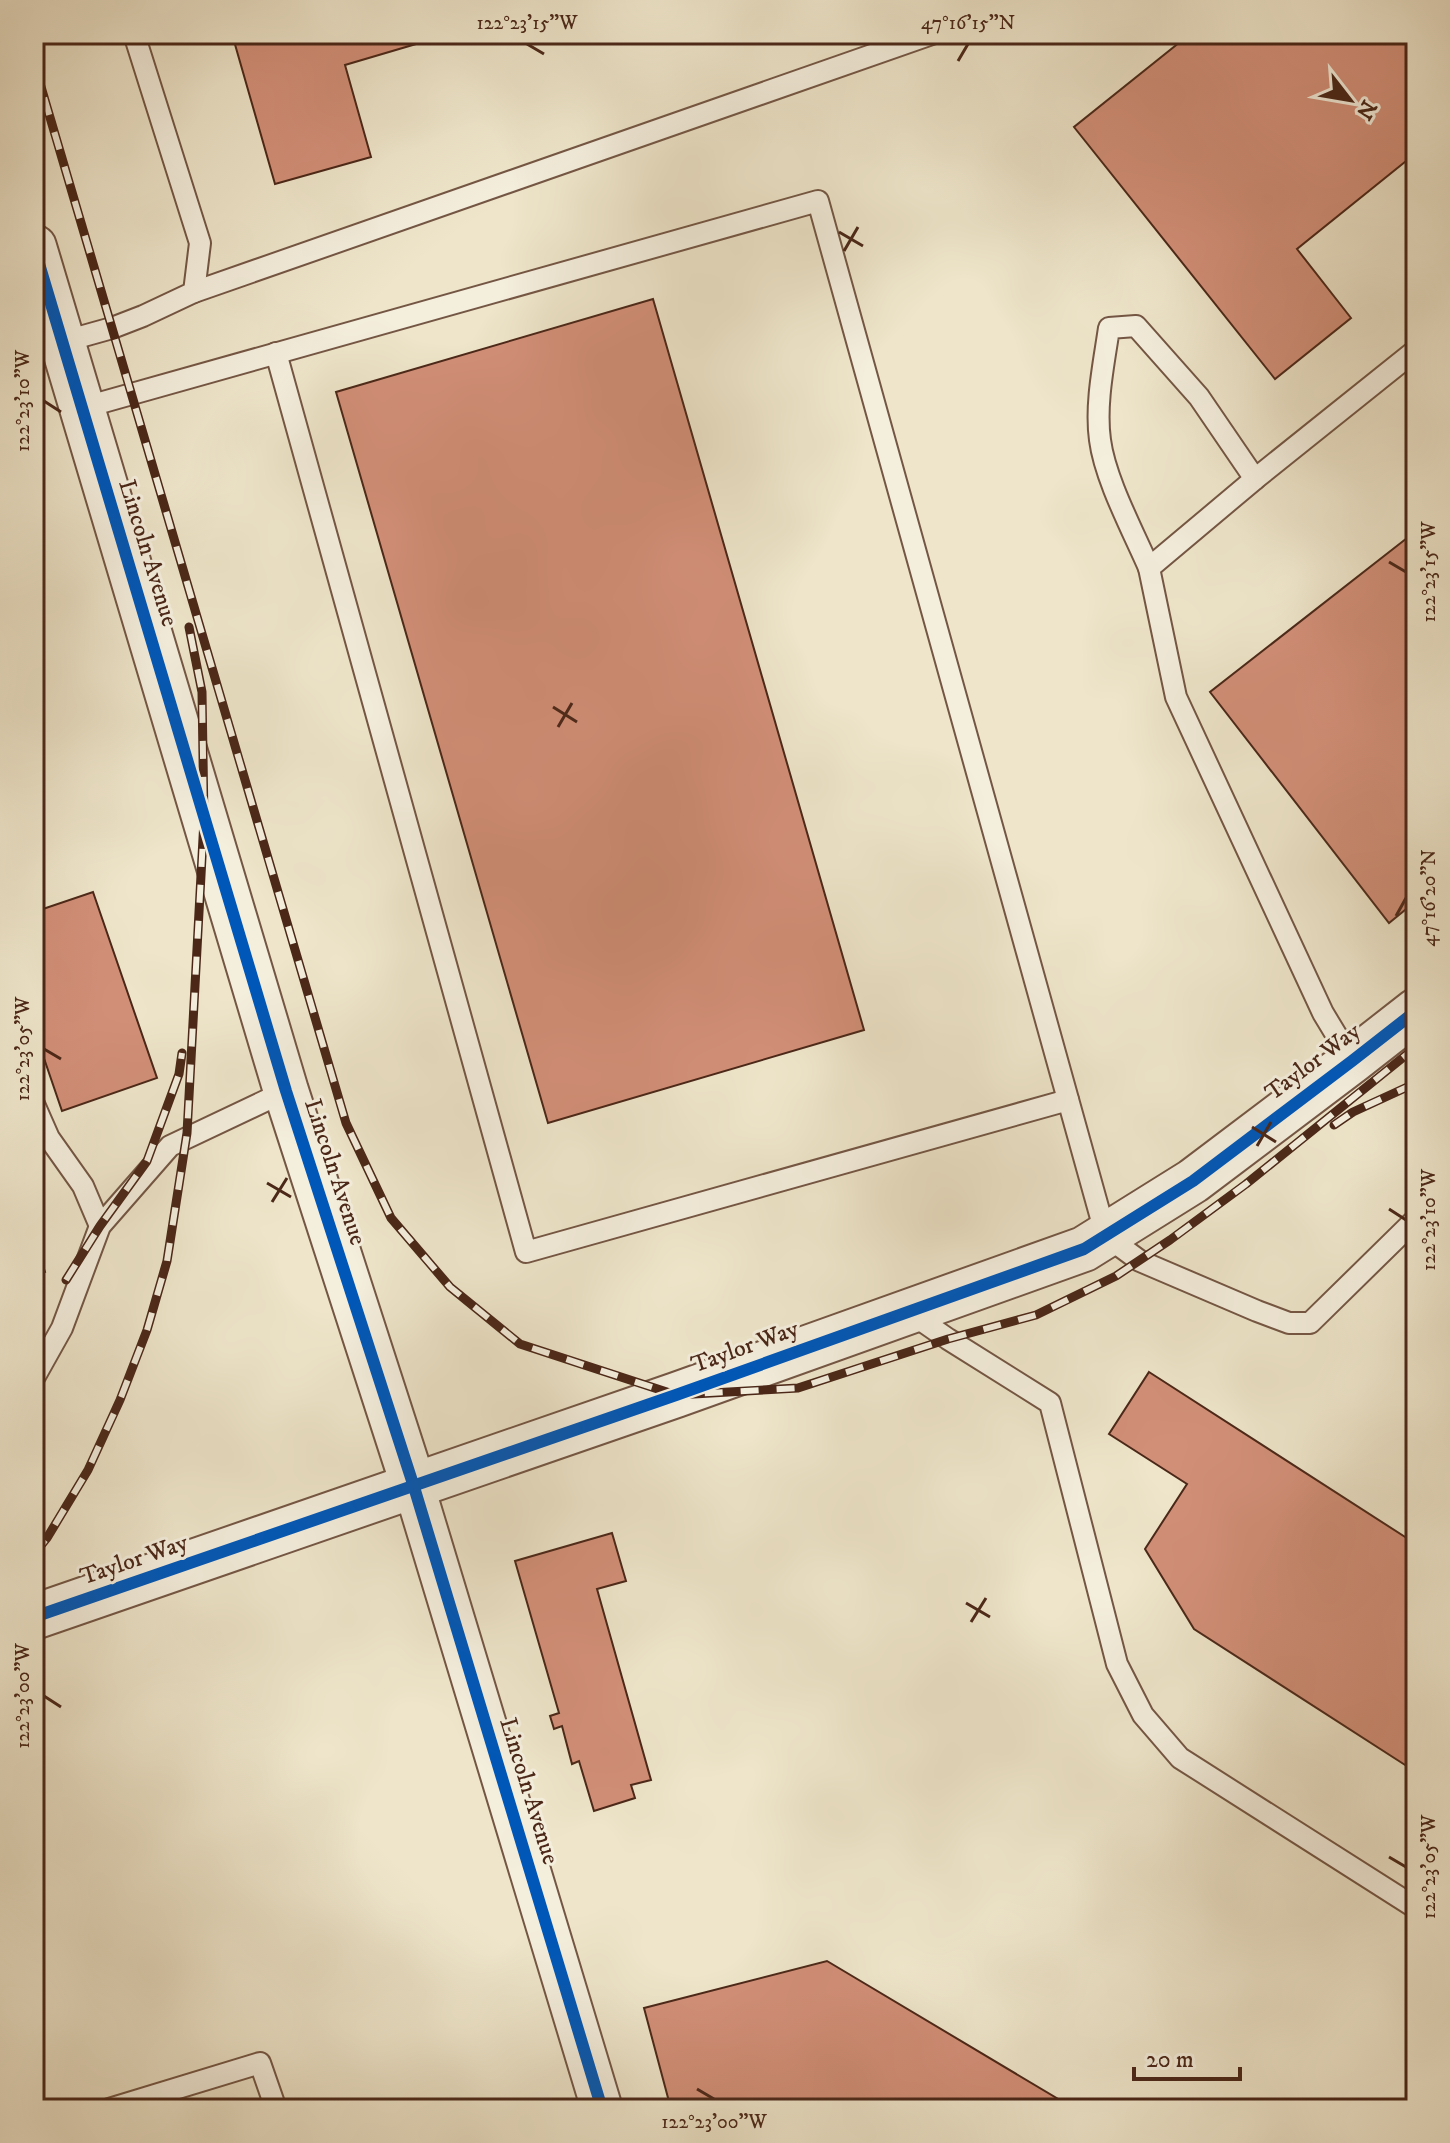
<svg xmlns="http://www.w3.org/2000/svg" width="1450" height="2143" font-family="'IM FELL DW Pica',serif">
  <style>
    .building { fill: #d28f78; stroke: #4b2718; stroke-width: 2 }
    .lines { fill: none; stroke-linecap: round; stroke-linejoin: round }
    .service-casing { stroke: #745644; stroke-width: 24 }
    .minor-casing { stroke: #745644; stroke-width: 44 }
    .tertiary-casing { stroke: #745644; stroke-width: 48 }
    .service { stroke: #f4eedd; stroke-width: 20 }
    .minor { stroke: #f4eedd; stroke-width: 40 }
    .tertiary { stroke: #f4eedd; stroke-width: 44 }
    .rail-casing { stroke: #4b2718; stroke-width: 9 }
    .rail { stroke: #f4eedd; stroke-width: 6; stroke-dasharray: 18; stroke-linecap: butt }
    .cycleway-casing { stroke: #f4eedd; stroke-width: 17 }
    .cycleway { stroke: #0057b8; stroke-width: 12 }
    .ticks { fill: none; stroke: #4b2718; stroke-width: 3 }
    .labels { text-anchor: middle; dominant-baseline: central; stroke-width: 6; stroke-linejoin: round; paint-order: stroke }
    .street-label { font-size: 24px; fill: #4b2718; stroke: #f4eedd }
    .neatline { fill: none; stroke: #4b2718; stroke-width: 3 }
    .ticks-label { font-size: 20px; text-anchor: middle; fill: #4b2718 }
  </style>
  <rect width="100%" height="100%" fill="#eee5ca"/>
  <filter id="stains"><feTurbulence type="fractalNoise" baseFrequency=".0025" numOctaves="4"/><feColorMatrix values="0 0 0 0 .2 0 0 0 0 .09 0 0 0 0 .02 0 0 0 .5 -.17"/></filter>
  <radialGradient id="worn" r=".72"><stop offset=".6" stop-color="#630" stop-opacity="0"/><stop offset="1" stop-color="#630" stop-opacity=".3"/></radialGradient>
  <!-- building -->
  <g class="building">
    <path d="M232,34H450L345,65L371,157L275,184Z"/>
    <path d="M1190,34H1416V153L1297,249L1351,318L1275,379L1074,127Z"/>
    <path d="M653,299L864,1030L548,1123L336,392Z"/>
    <path d="M1416,531V901L1389,923L1210,692Z"/>
    <path d="M93,892L157,1078L62,1111L34,1029V912Z"/>
    <path d="M34,1238L45,1272L34,1276Z"/>
    <path d="M1149,1372L1416,1544V1772L1194,1629L1145,1549L1187,1484L1109,1434Z"/>
    <path d="M612,1533L626,1581L597,1589L651,1780L631,1785L635,1798L594,1811L579,1761L572,1764L562,1726L554,1729L550,1716L559,1713L515,1561Z"/>
    <path d="M827,1961L1075,2109H671L644,2008Z"/>
  </g>
  <g class="lines">
    <!-- service casing -->
    <g class="service-casing">
      <g id="service">
        <path d="M194,292L932,34"/>
        <path d="M62,342L112,328L143,316L194,292L200,243L134,34"/>
        <path d="M276,353L526,1252L1068,1100"/>
        <path d="M82,408L818,201L1106,1236L1140,1261L1257,1311L1289,1323H1310L1416,1219"/>
        <path d="M1149,568C1133,531 1105,479 1100,440C1095,404 1104,363 1109,328L1136,326L1199,397L1255,479"/>
        <path d="M1352,1061L1323,1013L1176,697L1149,568L1255,479L1416,350"/>
        <path d="M34,1104L49,1138L83,1186L100,1226"/>
        <path d="M909,1312L948,1339L1050,1403L1117,1664L1143,1715L1180,1758L1416,1908"/>
        <path d="M34,1378L62,1328L100,1226L170,1146L286,1091"/>
        <path d="M109,2109L260,2063L276,2109"/>
      </g>
    </g>
    <!-- minor casing -->
    <g class="minor-casing">
      <path id="minor" d="M414,1487L602,2109"/>
    </g>
    <!-- tertiary casing -->
    <g class="tertiary-casing">
      <g id="tertiary">
        <path d="M34,247L286,1091L414,1487"/>
        <path d="M34,1617L676,1395L1084,1249L1193,1181L1352,1061L1416,1011"/>
      </g>
    </g>
    <!-- service -->
    <use href="#service" class="service"/>
    <!-- minor -->
    <use href="#minor" class="minor"/>
    <!-- tertiary -->
    <use href="#tertiary" class="tertiary"/>
    <!-- rail casing -->
    <g class="rail-casing">
      <g id="rail">
        <path d="M34,63L346,1123L391,1218L450,1287L520,1344L676,1395L798,1388L948,1339L1036,1315L1116,1276L1170,1240L1246,1184L1416,1047"/>
        <path d="M1334,1125L1353,1112L1416,1083"/>
        <path d="M66,1280L100,1226L147,1161L179,1074L182,1053"/>
        <path d="M34,1554L47,1538L88,1470L120,1400L147,1330L167,1261L187,1133L204,820L202,692L189,627"/>
      </g>
    </g>
    <!-- rail -->
    <use href="#rail" class="rail"/>
    <!-- cycleway casing -->
    <g class="cycleway-casing">
      <g id="cycleway">
        <path d="M34,247L286,1091L414,1487L602,2109"/>
        <path d="M34,1617L676,1395L1084,1249L1193,1181L1352,1061L1416,1011"/>
      </g>
    </g>
    <!-- cycleway -->
    <use href="#cycleway" class="cycleway"/>
  </g>
  <!-- ticks -->
  <path class="ticks" d="M527,44L544,54M958,61L968,44M839,232L863,246M844,251L858,227M44,401L61,412M1389,562L1406,572M553,707L577,722M558,727L572,703M1396,916L1406,898M44,1049L61,1059M1252,1127L1276,1142M1257,1146L1271,1122M267,1183L291,1197M272,1202L287,1178M1389,1209L1406,1220M966,1603L990,1617M971,1622L986,1598M44,1696L61,1707M1389,1857L1406,1867M697,2089L714,2099"/>
  <g class="labels">
    <!-- street labels -->
    <g class="street-label">
      <text transform="translate(148 553) rotate(73)">Lincoln Avenue</text>
      <text transform="translate(1313 1062) rotate(-37)">Taylor Way</text>
      <text transform="translate(335 1172) rotate(72)">Lincoln Avenue</text>
      <text transform="translate(745 1347) rotate(-20)">Taylor Way</text>
      <text transform="translate(134 1560) rotate(-19)">Taylor Way</text>
      <text transform="translate(529 1791) rotate(73)">Lincoln Avenue</text>
    </g>
  </g>
  <!-- margin -->
  <rect width="1450" height="2143" fill="none" stroke="#eee5ca" stroke-width="88"/>
  <!-- north arrow -->
  <g transform="translate(1350 100) rotate(121)" stroke="#f4eedd" stroke-width="6" paint-order="stroke">
  <path d="M0-6L14 30L0 20L-14 30Z" fill="#4b2718"/>
  <text y="-12" font-size="22" font-weight="bold" text-anchor="middle" fill="#4b2718">N</text>
  </g>
  <!-- scale -->
  <path d="M1134 2067v12h106v-12" fill="none" stroke="#4b2718" stroke-width="4"/>
  <text x="1146" y="2067" font-size="24" fill="#4b2718" stroke="#f4eedd" stroke-width="6" paint-order="stroke">20 m</text>
  <rect x="44" y="44" width="1362" height="2055" class="neatline"/>
  <g class="ticks-label">
    <text x="527" y="29">122°23'15"W</text>
    <text x="968" y="29">47°16'15"N</text>
    <text transform="translate(22 401) rotate(-90)" y="7">122°23'10"W</text>
    <text transform="translate(1428 572) rotate(-90)" y="7">122°23'15"W</text>
    <text transform="translate(1428 898) rotate(-90)" y="7">47°16'20"N</text>
    <text transform="translate(22 1049) rotate(-90)" y="7">122°23'05"W</text>
    <text transform="translate(1428 1220) rotate(-90)" y="7">122°23'10"W</text>
    <text transform="translate(22 1696) rotate(-90)" y="7">122°23'00"W</text>
    <text transform="translate(1428 1867) rotate(-90)" y="7">122°23'05"W</text>
    <text x="714" y="2128">122°23'00"W</text>
  </g>
  <rect width="100%" height="100%" filter="url(#stains)"/>
  <rect width="100%" height="100%" fill="url(#worn)"/>
</svg>
